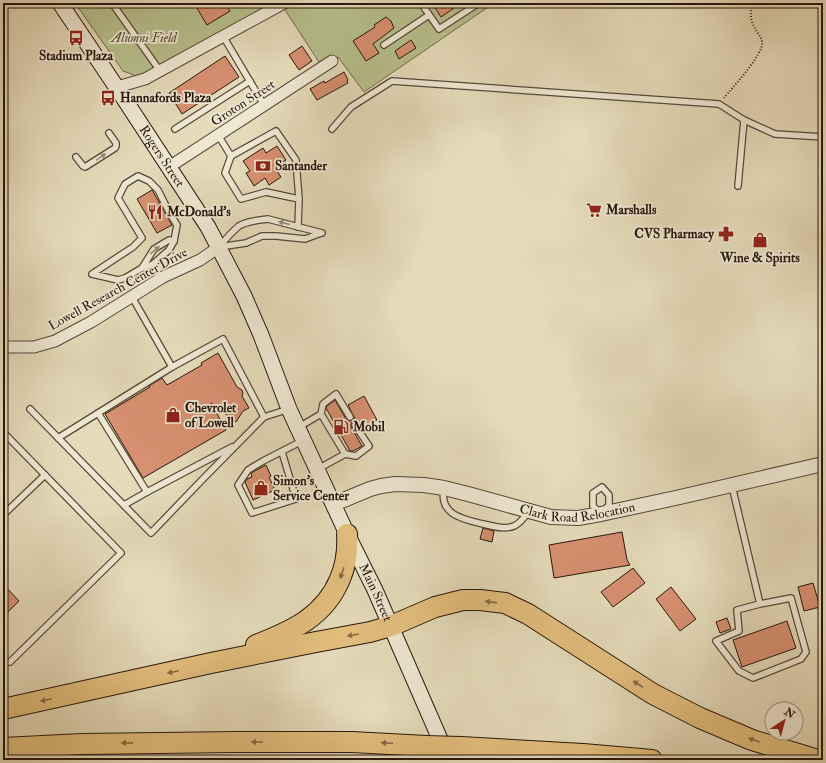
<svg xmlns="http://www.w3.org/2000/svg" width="826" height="763" font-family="'IM FELL Double Pica',serif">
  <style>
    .green { fill: #b7bf8d; stroke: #706a4d }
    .building { fill: #d79071; stroke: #28160d }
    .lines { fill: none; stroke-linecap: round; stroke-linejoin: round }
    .service-casing { stroke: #574738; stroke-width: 8 }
    .minor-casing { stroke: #574738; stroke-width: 13 }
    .tertiary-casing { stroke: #574738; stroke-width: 16 }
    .secondary-casing { stroke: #28160d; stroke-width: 17 }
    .motorway-casing { stroke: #28160d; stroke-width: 22 }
    .path { stroke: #28160d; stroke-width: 2; stroke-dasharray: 1 2; stroke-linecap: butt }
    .service { stroke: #eee8d2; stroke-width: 5.5 }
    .minor { stroke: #eee8d2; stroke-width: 11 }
    .tertiary { stroke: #eee8d2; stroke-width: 14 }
    .secondary { stroke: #eee8d2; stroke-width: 15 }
    .motorway { stroke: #e2be7d; stroke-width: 20 }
    .motorway-bridge-casing { stroke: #28160d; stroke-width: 22; stroke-linecap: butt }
    .motorway-bridge { stroke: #e2be7d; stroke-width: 20 }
    .oneway { fill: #958a79 }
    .oneway2 { fill: #856a45 }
    .labels { text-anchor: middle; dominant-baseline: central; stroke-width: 3.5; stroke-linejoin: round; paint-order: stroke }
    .park-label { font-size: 13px; font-style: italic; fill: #534933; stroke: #eee8d2 }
    .poi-label { font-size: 13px; font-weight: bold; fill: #28160d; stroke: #eee8d2; text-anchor: start }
    .street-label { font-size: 13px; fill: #28160d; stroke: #eee8d2 }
  </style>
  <rect width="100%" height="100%" fill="#e5dbba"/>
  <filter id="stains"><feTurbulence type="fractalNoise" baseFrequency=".005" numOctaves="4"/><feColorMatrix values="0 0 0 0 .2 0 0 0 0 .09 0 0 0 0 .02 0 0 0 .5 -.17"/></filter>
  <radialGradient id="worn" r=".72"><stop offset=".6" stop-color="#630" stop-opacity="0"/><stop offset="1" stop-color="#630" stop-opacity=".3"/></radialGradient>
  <!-- green -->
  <g class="green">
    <path d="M75,3H272L145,79L123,71Z"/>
    <path d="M291,3H494L364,92L338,57L319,62L283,7Z"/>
  </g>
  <!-- building -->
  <g class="building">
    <path d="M194,3H225L230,11L207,25Z"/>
    <path d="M432,3H461L441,17Z"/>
    <path d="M386,17L391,21L394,28L373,44L379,53L366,61L353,41L375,27L374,25Z"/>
    <path d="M411,40L416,48L399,59L395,51Z"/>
    <path d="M302,46L312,61L299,70L289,55Z"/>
    <path d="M225,56L239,77L182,114L169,93Z"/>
    <path d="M344,72L348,80L347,81L348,83L317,100L310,89L324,81L325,83Z"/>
    <path d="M277,146L286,160L275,168L281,177L269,185L265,178L254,186L246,173L250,171L243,161L263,148L266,153Z"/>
    <path d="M152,190L172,225L157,233L137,199Z"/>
    <path d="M218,353L237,387L242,390L243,393L242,396L249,408L243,411L236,422L211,403L226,430L143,478L105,414L150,387L149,386L162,378L167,385L202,365L201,363Z"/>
    <path d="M364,396L377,420L363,429L357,421H355L352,422L351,425V427L362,446L353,451H350L326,408L327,406L335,400L346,419L350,421L354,419V417L348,405Z"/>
    <path d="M266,465L271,476L269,477L275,490L253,500L245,482L247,479L252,477L251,473Z"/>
    <path d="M483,528L494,531L492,542L480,539Z"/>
    <path d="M622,532L627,560L630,565L554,578L549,545Z"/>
    <path d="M633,568L645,583L613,607L601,592Z"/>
    <path d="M813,583L820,607L804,611L798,587Z"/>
    <path d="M3,584L19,601L3,617Z"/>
    <path d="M671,587L696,619L680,631L656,599Z"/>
    <path d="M727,618L731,629L720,633L716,622Z"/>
    <path d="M787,621L796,648L742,667L733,640Z"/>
  </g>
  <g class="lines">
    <!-- service casing -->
    <g class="service-casing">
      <g id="service">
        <path d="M112,3L160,71"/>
        <path d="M421,3L439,29L479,3"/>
        <path d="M223,36L264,105"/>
        <path d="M384,45L429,15"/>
        <path d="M175,129L250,81"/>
        <path d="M332,129L351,107L392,81L719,104L744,120L775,134L823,137"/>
        <path d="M218,135L231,156L225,173L241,199L266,192L299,199L298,227"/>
        <path d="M231,156L276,131L296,160L299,199"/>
        <path d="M76,157L83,166L85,167L115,148L116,146V143L109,133"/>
        <path d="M138,176L149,181L158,190L170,214L177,225L174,241L169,250L153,264L142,268L125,278L118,280L92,274L133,247L142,238L118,198L125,184Z"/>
        <path d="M738,186L744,120"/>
        <path d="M219,247C224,241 234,230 239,226C247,221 259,220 268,219L322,233"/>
        <path d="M219,247L246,243L262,236H276L305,239L321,233"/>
        <path d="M142,268L154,249L169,240L174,241"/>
        <path d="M132,297L172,367"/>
        <path d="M30,409L151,533L201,481L264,417L289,409"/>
        <path d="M98,413L147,492L232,447"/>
        <path d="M321,414L323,404L336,394L350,417"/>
        <path d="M299,427L321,414L345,454L318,469"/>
        <path d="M3,432L121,553L10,662"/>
        <path d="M58,438L172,367L223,339L264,417"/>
        <path d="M282,452L296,499L252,513L238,485L248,470L263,461L302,441"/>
        <path d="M345,454L356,456L369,446L355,425"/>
        <path d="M732,486L760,604L791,598L806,652L801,659L753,678L739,671L716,641L739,631L737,610L760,604"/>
        <path d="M602,487L609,495V505L601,514L593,506V493Z"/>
        <path d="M444,489C439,515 463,519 483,524C493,526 504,530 514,526C521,523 524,517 529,511"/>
        <path d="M124,505L147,492"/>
        <path d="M3,515L45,475"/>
      </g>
    </g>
    <!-- minor casing -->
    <g class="minor-casing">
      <g id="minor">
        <path d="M117,87L145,79L284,3"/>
        <path d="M169,167L332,61"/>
        <path d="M3,347H34L55,341L91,322L163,277L200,260L219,247"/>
      </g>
    </g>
    <!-- tertiary casing -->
    <g class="tertiary-casing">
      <g id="tertiary">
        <path id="s1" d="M334,504L370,489L381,486L395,484L424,485L444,488L468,494L551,517L578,518L601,514L680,497L823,464"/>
      </g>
    </g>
    <!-- secondary casing -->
    <g class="secondary-casing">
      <g id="secondary">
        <path id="s2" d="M60,3L119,91L208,227L244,296L261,335L289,409L347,534L375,590L449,760"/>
      </g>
    </g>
    <!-- motorway casing -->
    <g class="motorway-casing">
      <g id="motorway">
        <path d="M256,645C292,631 324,617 340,579C346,565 348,550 347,534"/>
        <path d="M3,709L211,663L316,642L370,632L391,626L435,607L463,600H480L505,603L528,614L653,694L700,718L752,740L818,760"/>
        <path d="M461,747L583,754L652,760"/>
        <path d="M3,748L82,744L236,742H352L426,746"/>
      </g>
    </g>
    <!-- path -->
    <path class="path" d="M724,98C732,88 765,53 762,41C761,37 758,34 756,30C750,21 750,13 752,3"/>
    <!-- service -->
    <use href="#service" class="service"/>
    <!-- minor -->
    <use href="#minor" class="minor"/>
    <!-- tertiary -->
    <use href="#tertiary" class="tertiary"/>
    <!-- secondary -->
    <use href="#secondary" class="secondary"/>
    <!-- motorway -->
    <use href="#motorway" class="motorway"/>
    <!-- motorway-bridge casing -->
    <g class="motorway-bridge-casing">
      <path id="motorway-bridge" d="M426,746L461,747"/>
    </g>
    <!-- motorway-bridge -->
    <use href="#motorway-bridge" class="motorway-bridge"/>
  </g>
  <!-- one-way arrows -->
  <defs><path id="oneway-solid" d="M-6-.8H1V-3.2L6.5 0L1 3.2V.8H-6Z"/></defs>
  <g class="oneway">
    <use href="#oneway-solid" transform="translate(101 157) rotate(-34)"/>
    <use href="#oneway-solid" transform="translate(284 223) rotate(-166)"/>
    <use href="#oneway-solid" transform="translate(155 250) rotate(-41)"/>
  </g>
  <g class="oneway2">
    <use href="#oneway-solid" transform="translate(342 573) rotate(109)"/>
    <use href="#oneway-solid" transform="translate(491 602) rotate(-172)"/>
    <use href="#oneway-solid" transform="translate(353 635) rotate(170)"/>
    <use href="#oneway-solid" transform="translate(173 672) rotate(168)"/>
    <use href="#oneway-solid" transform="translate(638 684) rotate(-147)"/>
    <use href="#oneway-solid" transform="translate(46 700) rotate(168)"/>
    <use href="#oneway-solid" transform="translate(754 740) rotate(-161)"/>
    <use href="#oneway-solid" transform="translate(257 742) rotate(180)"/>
    <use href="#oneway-solid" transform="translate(127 743) rotate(179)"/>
    <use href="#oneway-solid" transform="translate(387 743) rotate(-177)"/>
  </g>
  <!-- icons -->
  <defs>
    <g id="bus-bare" transform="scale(1.2)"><path d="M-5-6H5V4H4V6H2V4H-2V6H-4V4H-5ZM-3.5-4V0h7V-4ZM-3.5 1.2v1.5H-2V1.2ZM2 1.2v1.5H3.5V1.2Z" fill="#8f2418" stroke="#eee8d2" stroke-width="2.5" paint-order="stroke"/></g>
    <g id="bank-bare" transform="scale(1.2)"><path d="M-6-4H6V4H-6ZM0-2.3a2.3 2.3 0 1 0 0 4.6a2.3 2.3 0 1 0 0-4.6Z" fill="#8f2418" stroke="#eee8d2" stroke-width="2.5" paint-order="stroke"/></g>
    <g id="supermarket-bare" transform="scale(1.2)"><path d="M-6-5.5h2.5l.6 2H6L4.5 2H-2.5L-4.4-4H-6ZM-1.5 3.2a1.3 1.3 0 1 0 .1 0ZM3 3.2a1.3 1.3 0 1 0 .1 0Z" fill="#8f2418" stroke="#eee8d2" stroke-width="2.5" paint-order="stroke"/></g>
    <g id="restaurant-bare" transform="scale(1.2)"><path d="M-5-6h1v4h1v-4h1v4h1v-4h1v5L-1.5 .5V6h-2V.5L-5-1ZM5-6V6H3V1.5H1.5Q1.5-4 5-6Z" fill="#8f2418" stroke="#eee8d2" stroke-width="2.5" paint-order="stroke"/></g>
    <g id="pharmacy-bare" transform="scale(1.2)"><path d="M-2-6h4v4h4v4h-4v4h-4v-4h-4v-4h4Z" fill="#8f2418" stroke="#eee8d2" stroke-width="2.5" paint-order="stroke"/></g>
    <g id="shop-bare" transform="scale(1.2)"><path d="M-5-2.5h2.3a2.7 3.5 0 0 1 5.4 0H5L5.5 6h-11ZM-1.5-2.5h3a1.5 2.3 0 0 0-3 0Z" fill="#8f2418" stroke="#eee8d2" stroke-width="2.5" paint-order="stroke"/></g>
    <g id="fuel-bare" transform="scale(1.2)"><path d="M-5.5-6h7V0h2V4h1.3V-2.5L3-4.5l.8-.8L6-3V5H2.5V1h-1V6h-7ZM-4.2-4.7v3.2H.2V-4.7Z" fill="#8f2418" stroke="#eee8d2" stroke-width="2.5" paint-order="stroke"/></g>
  </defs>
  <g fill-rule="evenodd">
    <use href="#bus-bare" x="76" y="38"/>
    <use href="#bus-bare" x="108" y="98"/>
    <use href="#bank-bare" x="263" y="166"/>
    <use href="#supermarket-bare" x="594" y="210"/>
    <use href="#restaurant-bare" x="155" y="212"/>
    <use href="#pharmacy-bare" x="726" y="234"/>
    <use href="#shop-bare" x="760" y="240"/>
    <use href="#shop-bare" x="173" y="415"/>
    <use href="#fuel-bare" x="341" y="427"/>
    <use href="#shop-bare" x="261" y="488"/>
  </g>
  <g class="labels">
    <!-- park labels -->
    <g class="park-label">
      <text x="144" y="38">Alumni Field</text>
    </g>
    <!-- poi labels -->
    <g class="poi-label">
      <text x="76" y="56" text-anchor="middle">Stadium Plaza</text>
      <text x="120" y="98">Hannafords Plaza</text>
      <text x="275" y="166">Santander</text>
      <text x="606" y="210">Marshalls</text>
      <text x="167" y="212">McDonald's</text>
      <text x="714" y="234" text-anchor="end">CVS Pharmacy</text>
      <text x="760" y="258" text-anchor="middle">Wine &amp; Spirits</text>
      <text x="185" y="408">Chevrolet<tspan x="185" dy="15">of Lowell</tspan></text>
      <text x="353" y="427">Mobil</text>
      <text x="273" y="481">Simon's<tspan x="273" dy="15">Service Center</tspan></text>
    </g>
    <!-- street labels -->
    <g class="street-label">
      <text transform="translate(243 103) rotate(-33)">Groton Street</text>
      <text stroke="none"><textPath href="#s2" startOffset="184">Rogers Street</textPath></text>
      <text transform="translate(118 289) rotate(-29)">Lowell Research Center Drive</text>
      <text stroke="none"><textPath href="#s1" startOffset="251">Clark Road Relocation</textPath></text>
      <text stroke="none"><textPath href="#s2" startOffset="671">Main Street</textPath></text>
    </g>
  </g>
  <!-- margin -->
  <rect width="826" height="763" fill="none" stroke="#e5dbba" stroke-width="16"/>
  <rect x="4" y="4" width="818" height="755" fill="none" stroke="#28160d" stroke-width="2"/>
  <rect x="8" y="8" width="810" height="747" fill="none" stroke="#28160d"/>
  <!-- north arrow -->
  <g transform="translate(784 721) rotate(36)"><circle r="19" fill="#eee8d2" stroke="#9f9483"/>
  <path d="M0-3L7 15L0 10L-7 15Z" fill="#8f2418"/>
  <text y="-6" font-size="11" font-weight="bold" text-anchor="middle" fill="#28160d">N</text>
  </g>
  <rect width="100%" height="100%" filter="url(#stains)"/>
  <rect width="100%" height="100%" fill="url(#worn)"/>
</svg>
